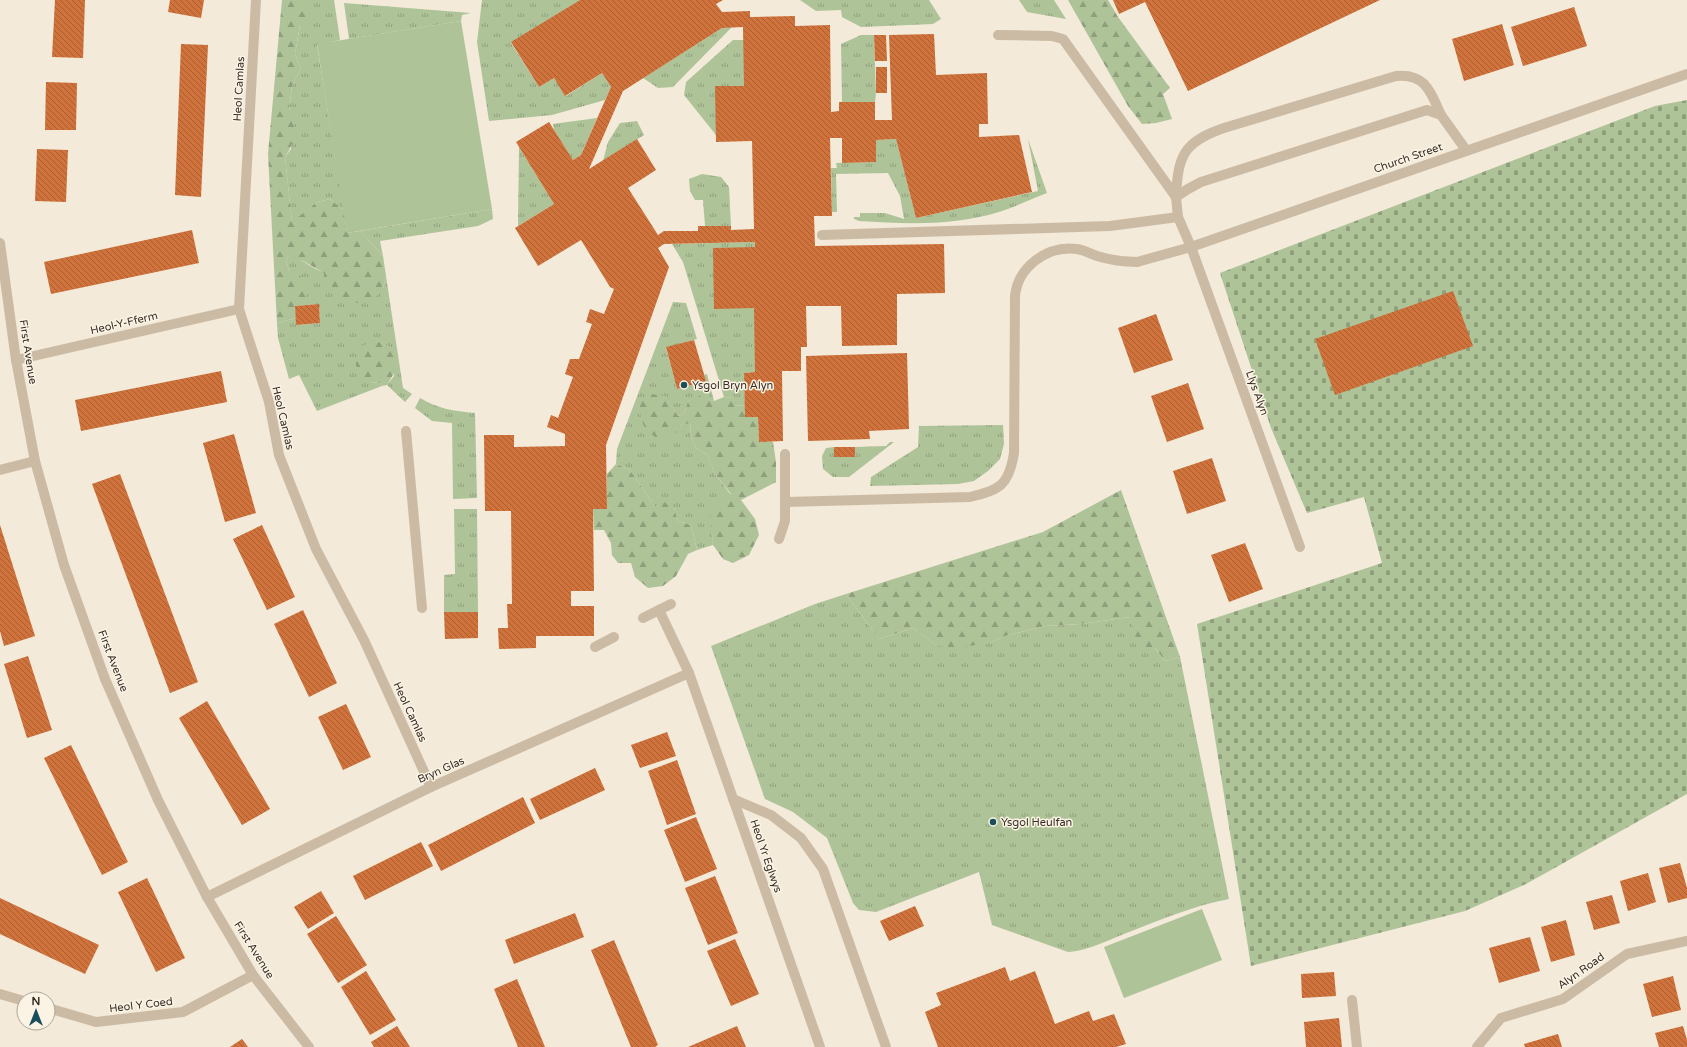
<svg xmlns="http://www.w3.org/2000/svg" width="1687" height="1047" font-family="'Varela Round',sans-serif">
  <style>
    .grass { fill: url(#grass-tufts) }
    .forest { fill: url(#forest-firs) }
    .cemetery { fill: url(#cemetery-stones) }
    .garden { fill: #afc398 }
    .building { fill: url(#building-back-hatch); fill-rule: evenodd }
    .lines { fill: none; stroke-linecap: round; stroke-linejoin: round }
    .service { stroke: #ccbba4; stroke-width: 10 }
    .minor { stroke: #ccbba4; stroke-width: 10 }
    .poi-dot { fill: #194e5b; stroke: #fbf4e5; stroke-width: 1.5 }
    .labels { text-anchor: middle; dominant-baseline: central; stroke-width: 3; stroke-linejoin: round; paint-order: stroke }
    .street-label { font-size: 11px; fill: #372d26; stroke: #fbf4e5 }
    .poi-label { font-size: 11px; fill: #372d26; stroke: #fbf4e5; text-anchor: start }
  </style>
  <defs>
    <pattern id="grass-tufts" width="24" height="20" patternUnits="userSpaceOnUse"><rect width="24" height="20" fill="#afc398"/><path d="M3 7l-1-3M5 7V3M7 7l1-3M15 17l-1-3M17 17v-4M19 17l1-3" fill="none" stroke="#8f9f7c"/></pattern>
    <pattern id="forest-firs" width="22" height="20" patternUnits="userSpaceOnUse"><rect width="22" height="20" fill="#afc398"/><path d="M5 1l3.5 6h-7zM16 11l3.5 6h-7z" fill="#8f9f7c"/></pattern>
    <pattern id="cemetery-stones" width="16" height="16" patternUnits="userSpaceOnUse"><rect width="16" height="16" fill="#afc398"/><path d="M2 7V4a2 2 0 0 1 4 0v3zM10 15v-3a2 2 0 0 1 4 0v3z" fill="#8f9f7c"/></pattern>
    <pattern id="building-back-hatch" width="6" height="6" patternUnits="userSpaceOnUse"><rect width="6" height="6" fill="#cf723b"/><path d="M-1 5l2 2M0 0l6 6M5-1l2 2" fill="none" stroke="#a95e31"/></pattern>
  </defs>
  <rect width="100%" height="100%" fill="#f3ead9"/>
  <!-- grass -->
  <g class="grass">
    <path d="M307,0H334L340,40L317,45L344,210L330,199L317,202L292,223L285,157L291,149L289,111L292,86L301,68L295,54L300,25Z"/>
    <path d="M482,0H580L511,43L539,87L554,78L566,96L602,73L611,87L605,100L552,115L489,121L477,42Z"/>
    <path d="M800,0H929L941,19L933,24L861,27L842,17L841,10L816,11Z"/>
    <path d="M1019,0H1054L1066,19L1027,12Z"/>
    <path d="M344,3L471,13L462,15L461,21L349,39Z"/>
    <path d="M732,27L673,87L658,88L643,78L722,28Z"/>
    <path d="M861,35H874L876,93L875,102H842L841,44Z"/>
    <path d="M733,40H744V86H716V135L684,95L686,82Z"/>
    <path d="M597,118L581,155L573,160L554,130L553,124Z"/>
    <path d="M637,121L644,135L603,161L608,142L620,123Z"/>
    <path d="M896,139L916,218L1038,191L1028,139L1047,193C1031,199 1015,207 999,212C954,226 905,224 859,221L854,219V217H860V213H885L904,219L900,196L888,173L836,174L837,212H832L831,168H837L836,163L876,162V140Z"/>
    <path d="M519,147L554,204L518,226Z"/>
    <path d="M702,174L721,177L729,187L731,226H705L703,200H695L690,191L689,179Z"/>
    <path d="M492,209L493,219L478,226L380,241L383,256L360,231Z"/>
    <path d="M755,242V372L744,373L745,405L734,406L733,398L724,397L683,262L672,244Z"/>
    <path d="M292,250C309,275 355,281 383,288L386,276L403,388L412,394L405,402L387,385L394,376L393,349L377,341L370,382L381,383L382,386L317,411L299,375L289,379L278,338L277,323L296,318V325L320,323L319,304L307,305V293L289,271L286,260Z"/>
    <path d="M673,302L686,303L697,339L666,348L677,389L706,381L704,375L707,374L714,401L700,397L688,401L684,414L678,416L665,397L681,430L679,425L691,422L690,434L696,448L708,455L714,473L731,495L711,512L713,545L697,550L691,525L678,521L674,508H656L630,470L616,464L617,449Z"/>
    <path d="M420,398C439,409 453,411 475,413L477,498L453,499L452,423L432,421L415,408Z"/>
    <path d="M1003,425L1004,444L1000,459L988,471L974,481L958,484L870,486L871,477L918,447L919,426Z"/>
    <path d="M890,442H894L849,477H833L823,469L822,456L826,448L834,447V457H854L855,447L886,446Z"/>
    <path d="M454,509H477L478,612H444V575L455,574Z"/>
    <path d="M846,594L879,639L913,628L936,645L992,642L1005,636L1046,626L1080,624L1130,617L1165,661L1180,657L1229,899C1192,906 1158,921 1124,934C1106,941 1087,951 1068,952L992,925L979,872L876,912L859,910L853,903L827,838L793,812L765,799L711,646L815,604Z"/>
  </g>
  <!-- forest -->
  <g class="forest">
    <path d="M282,0H307L306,8L309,17L300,25L295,54L301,68L292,86L289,110C299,124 294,145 285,157L292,222L317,202L330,199L344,210L347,233L360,231L383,256L386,276L383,288L371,303H352L336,297L324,282V273L296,257L292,251L286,260L289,271L302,277L307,293V305L295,306L296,318L277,323L268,154Z"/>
    <path d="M1068,0H1108L1118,17L1170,88L1163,94L1172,119L1156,123L1142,124L1128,106Z"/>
    <path d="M377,341L394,349L397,361L396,370L387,385L382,386L381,383L370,382L358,374L355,360L361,346Z"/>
    <path d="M651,394L665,396L678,416L684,414L688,401L700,396L714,401L724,397L733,398L735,406L745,405V417H758L759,441L773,442L776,462V482L741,500L755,519L759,535L749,555L733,563L723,559L713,545L710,512L717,501L731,494L714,473L708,455L696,448L690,434L691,423L679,425L681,430L660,440C641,428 640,421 640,399Z"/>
    <path d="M616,464L630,470L656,508L664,502L674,508L678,521L691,525L697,550L688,554L676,576L663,586L648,588L635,577L631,563H618L612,555L611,543L604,530H594L593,509H607V474Z"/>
    <path d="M1121,490L1180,657L1165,661L1155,648L1140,653L1130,617L1080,624L1046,626L1005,636L992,642L952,649L936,645L913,628L879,639L846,594L1043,532Z"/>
  </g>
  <!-- cemetery -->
  <path class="cemetery" d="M1687,100V794L1526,884L1465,911L1251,966L1197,624L1382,563L1364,497L1307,513L1271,428L1220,273L1655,106Z"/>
  <!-- garden -->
  <g class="garden">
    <path d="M461,21L492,209L347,233L317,44Z"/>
    <path d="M1202,909L1222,960L1124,998L1104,947Z"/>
  </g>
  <!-- building -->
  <g class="building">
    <path d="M55,0H85L83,58L52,57Z"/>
    <path d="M170,0H204L201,18L168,12Z"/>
    <path d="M580,0H723L716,4L722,12L750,11V17L795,16V26L830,25L831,112L839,111V102H875V120H892L889,35L934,34L936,75L987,73L988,124H979V137L1019,135L1032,192L916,218L896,139L876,140V162L842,163V138H830L832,216H814L815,246L944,244L945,293L897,294V345L842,346L841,306H806L807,347H801V371H782L783,441L759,442L758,417H745L744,373L755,372L754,308L714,309L713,248L755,247V242L664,244L658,248L669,267L606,445L607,509H593L594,591H571V606H594V636H536V648L499,649L498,628H508L507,604H512L511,511H485L484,435H514V447L565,446V434L547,427L551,415L558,418L573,377L565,374L570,359H579L592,324L586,322L590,309L604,314L614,289L610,287L581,240L538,266L515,228L554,204L516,142L549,122L573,160L581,155L611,87L602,73L565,96L554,78L539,87L511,42ZM743,27L744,86H715L716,142L752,141L754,229L731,230V226H698V231H664L658,235L628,188L656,170L637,139L589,169L623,91L722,28Z"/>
    <path d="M1113,0H1380L1188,91L1145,2L1119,14Z"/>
    <path d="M1574,7L1587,46L1523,66L1511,27Z"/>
    <path d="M1502,24L1514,65L1464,81L1452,39Z"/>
    <path d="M874,35H886L887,61H875Z"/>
    <path d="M181,44L208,45L201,197L175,195Z"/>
    <rect x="876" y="67" width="11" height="26"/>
    <path d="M46,82L77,83L76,130H45Z"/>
    <path d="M37,149L68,150L66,202L35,201Z"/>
    <path d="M192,230L199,263L51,294L44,262Z"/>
    <path d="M1453,291L1473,346L1335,395L1315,339Z"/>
    <path d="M319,304L320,323L296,325L295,306Z"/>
    <path d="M1156,314L1173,360L1134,373L1118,328Z"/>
    <path d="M694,340L706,381L677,389L666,347Z"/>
    <path d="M907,353L909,429L869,431L870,439L808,441L806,356Z"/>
    <path d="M221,371L227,402L81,431L75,400Z"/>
    <path d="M1188,383L1204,429L1167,442L1151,396Z"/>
    <path d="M234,434L256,513L225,522L203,443Z"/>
    <rect x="834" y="447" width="21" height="10"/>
    <path d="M1212,458L1226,501L1187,514L1173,471Z"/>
    <path d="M120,474L198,682L170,693L92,484Z"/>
    <path d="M0,525L35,636L4,646L0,631Z"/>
    <path d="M262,525L295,597L267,610L233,539Z"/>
    <path d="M1245,543L1263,589L1229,602L1211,555Z"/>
    <path d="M303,610L337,683L309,697L274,624Z"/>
    <path d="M444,612H478V638L445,639Z"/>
    <path d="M28,656L52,730L27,738L4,664Z"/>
    <path d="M207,701L270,809L242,825L179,718Z"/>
    <path d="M346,704L371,757L343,770L318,717Z"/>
    <path d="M667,732L676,756L640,768L631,745Z"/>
    <path d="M71,745L128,862L102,875L44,758Z"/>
    <path d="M677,760L696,814L667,825L648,771Z"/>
    <path d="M595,768L605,790L540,820L530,799Z"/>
    <path d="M523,797L535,823L441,871L428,845Z"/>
    <path d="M696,817L717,869L685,882L664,830Z"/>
    <path d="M421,842L433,866L365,900L353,876Z"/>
    <path d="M1680,863L1687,888V898L1668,903L1659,868Z"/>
    <path d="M1648,873L1656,902L1628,911L1620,881Z"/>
    <path d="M715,876L738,933L708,945L685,888Z"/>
    <path d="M147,878L185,958L156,972L118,892Z"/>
    <path d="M321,891L334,913L308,929L294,907Z"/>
    <path d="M1612,895L1620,923L1594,930L1586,902Z"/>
    <path d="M0,898L99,945L85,974L0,934Z"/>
    <path d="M915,906L924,926L889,941L880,921Z"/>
    <path d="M575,913L584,937L514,964L505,940Z"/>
    <path d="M336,916L367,965L338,983L307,934Z"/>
    <path d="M1566,920L1575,955L1551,962L1541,927Z"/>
    <path d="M1530,937L1540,971L1499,983L1489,948Z"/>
    <path d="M735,939L759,994L731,1006L707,951Z"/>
    <path d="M614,940L658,1045L655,1047H631L591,950Z"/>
    <path d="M1005,967L1010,981L1035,971L1055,1024L1089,1011L1093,1021L1114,1014L1126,1044L1116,1047H938L925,1012L941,1005L936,993Z"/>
    <path d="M366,971L396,1020L370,1035L341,987Z"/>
    <path d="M1334,972L1336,996L1302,998L1301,974Z"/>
    <path d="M1673,976L1681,1010L1652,1017L1643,984Z"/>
    <path d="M517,979L545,1047H518L494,989Z"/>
    <path d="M1339,1018L1342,1047H1306L1304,1022Z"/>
    <path d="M397,1026L410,1047H374L371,1042Z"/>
    <path d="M737,1026L746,1047H688Z"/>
    <path d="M1683,1026L1687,1040V1047H1659L1655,1033Z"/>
    <path d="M1558,1034L1562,1047H1525L1524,1044Z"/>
    <path d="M242,1039L248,1047H230Z"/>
  </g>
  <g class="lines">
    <!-- service -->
    <g class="service">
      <path d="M998,35L1052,36L1063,39L1176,197"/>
      <path d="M1176,197C1178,156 1183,142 1224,128L1396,76C1426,73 1431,93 1441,115"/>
      <path d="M822,235L1110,226L1178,217"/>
      <path d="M1191,247L1178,217L1176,197L1188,189L1201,182L1427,110L1441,115L1466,150"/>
      <path d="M406,431L422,608"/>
      <path d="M786,502L970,497C1000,490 1009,485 1014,453L1015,296C1018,267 1047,245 1077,249C1084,250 1091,254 1097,256C1110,260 1124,262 1137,262"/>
      <path d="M779,539L785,521V454"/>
      <path d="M659,610L689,673"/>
      <path d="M643,618L671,604"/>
      <path d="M595,647L614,637"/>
      <path d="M733,799L771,815L801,838L823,869L886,1047"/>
      <path d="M1352,1000L1357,1047"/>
    </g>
    <!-- minor -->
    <g class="minor">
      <path d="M256,0L239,309L269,402L279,455L316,549L364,640L431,787"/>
      <path d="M0,243L16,360L35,461L64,565L105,679L158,800L207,897L253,975L309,1047"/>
      <path d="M1191,247L1300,547"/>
      <path d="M1137,262L1191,247L1687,74"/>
      <path d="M16,360L239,309"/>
      <path d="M0,470L35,461"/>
      <path d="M207,897L431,787L689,673L820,1047"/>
      <path d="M0,994L24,1001"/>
      <path d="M48,1008L96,1022L183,1012L253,975"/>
      <path d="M1477,1047L1501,1018L1563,999L1627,954L1687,941"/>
    </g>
  </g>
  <!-- markers -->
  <g class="poi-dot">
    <circle cx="684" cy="385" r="4"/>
    <circle cx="993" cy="822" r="4"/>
  </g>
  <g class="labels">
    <!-- street labels -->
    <g class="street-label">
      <text transform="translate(239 89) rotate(-87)">Heol Camlas</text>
      <text transform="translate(1408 158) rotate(-19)">Church Street</text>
      <text transform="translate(124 323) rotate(-13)">Heol-Y-Fferm</text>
      <text transform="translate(28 352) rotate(81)">First Avenue</text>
      <text transform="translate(1257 393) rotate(70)">Llys Alyn</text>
      <text transform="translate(283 418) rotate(77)">Heol Camlas</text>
      <text transform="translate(113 661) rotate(69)">First Avenue</text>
      <text transform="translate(410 712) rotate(65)">Heol Camlas</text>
      <text transform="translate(441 770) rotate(-24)">Bryn Glas</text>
      <text transform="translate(766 856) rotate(71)">Heol Yr Eglwys</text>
      <text transform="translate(254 950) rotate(58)">First Avenue</text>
      <text transform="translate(1581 971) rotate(-35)">Alyn Road</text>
      <text transform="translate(141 1005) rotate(-7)">Heol Y Coed</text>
    </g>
    <!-- poi labels -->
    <g class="poi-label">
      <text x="692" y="385">Ysgol Bryn Alyn</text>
      <text x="1001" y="822">Ysgol Heulfan</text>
    </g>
  </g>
  <!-- north arrow -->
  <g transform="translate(36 1011)"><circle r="19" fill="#fbf4e5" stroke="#ada499"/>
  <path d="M0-3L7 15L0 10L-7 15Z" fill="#194e5b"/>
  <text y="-6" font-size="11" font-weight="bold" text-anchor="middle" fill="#372d26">N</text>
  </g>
</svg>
